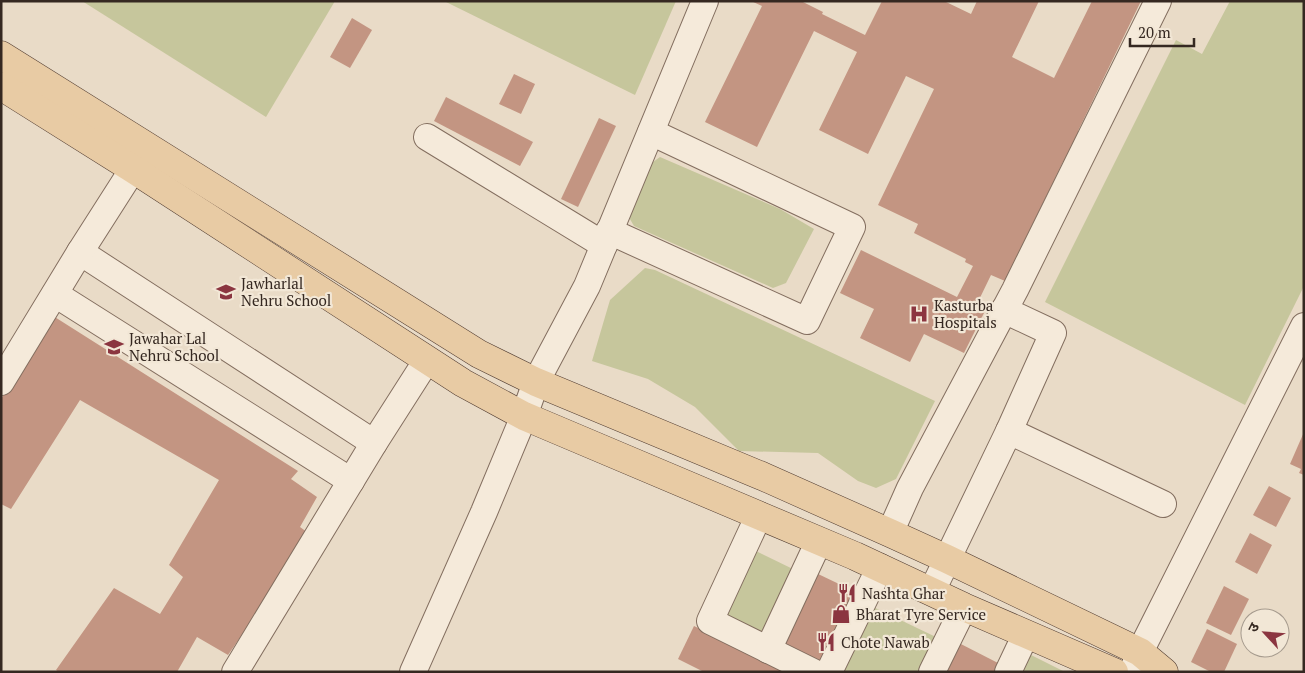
<svg xmlns="http://www.w3.org/2000/svg" width="1305" height="673" font-family="'PT Serif','Noto Sans Devanagari',serif">
  <style>
    .green { fill: #c6c69c }
    .building { fill: #c39582 }
    .lines { fill: none; stroke-linecap: round; stroke-linejoin: round }
    .minor-casing { stroke: #836e5f; stroke-width: 28 }
    .major-casing { stroke: #523d32; stroke-width: 29 }
    .minor { stroke: #f5eada; stroke-width: 26 }
    .major { stroke: #e8cba4; stroke-width: 28 }
    .labels { text-anchor: middle; dominant-baseline: central; stroke-width: 4.5; stroke-linejoin: round; paint-order: stroke }
    .poi-label { font-size: 15px; fill: #352821; stroke: #f2e7d6; text-anchor: start }
  </style>
  <rect width="100%" height="100%" fill="#e9dbc7"/>
  <!-- green -->
  <g class="green">
    <path d="M82,1H335L266,117Z"/>
    <path d="M444,1H676L635,95Z"/>
    <path d="M1230,1H1304V286L1245,405L1045,302L1176,40L1202,54Z"/>
    <path d="M660,157L780,209L814,229L786,283L773,288L634,226L627,214L646,167Z"/>
    <path d="M645,268L655,270L935,401L896,479L876,488L858,481L818,453L739,451L695,407L648,379L592,361L610,300Z"/>
    <path d="M754,550L797,571L765,637L722,616Z"/>
    <path d="M869,605L938,638L922,672H837Z"/>
    <path d="M1029,654L1065,672H1021Z"/>
  </g>
  <!-- building -->
  <g class="building">
    <path d="M751,1H801L823,12L822,14L865,35L882,1H944L971,14L977,1H1039L1012,57L1054,78L1092,1H1141L1078,131L1086,135L1070,166L1063,162L1005,281L991,275L976,306L985,311L964,353L924,334L910,362L860,338L874,309L840,293L861,250L957,297L973,266L965,262L966,259L914,233L918,224L878,205L934,89L906,76L868,154L819,130L857,52L814,31L757,147L705,122L762,6Z"/>
    <path d="M352,18L372,30L350,68L330,57Z"/>
    <path d="M514,74L535,84L521,114L499,104Z"/>
    <path d="M446,97L533,142L520,166L434,121Z"/>
    <path d="M599,118L616,126L578,207L561,199Z"/>
    <path d="M50,314L298,471L291,479L317,497L300,527L311,535L228,655L197,637L177,672H59L56,670L114,588L160,614L183,577L169,565L219,480L80,400L11,509L1,504V399Z"/>
    <path d="M1304,432V475L1299,473L1301,469L1290,464Z"/>
    <path d="M1269,486L1291,498L1276,527L1253,515Z"/>
    <path d="M1250,533L1272,545L1257,574L1235,562Z"/>
    <path d="M816,573L860,594L825,666L781,644Z"/>
    <path d="M1224,586L1249,599L1231,635L1206,623Z"/>
    <path d="M694,626L789,672H704L678,659Z"/>
    <path d="M1207,629L1237,644L1224,672H1211L1191,662Z"/>
    <path d="M955,641L998,663L994,672H940Z"/>
  </g>
  <g class="lines">
    <!-- minor casing -->
    <g class="minor-casing">
      <g id="minor">
        <path d="M427,137L604,245"/>
        <path d="M609,231L807,321L852,227L651,132"/>
        <path d="M80,252L374,443"/>
        <path d="M55,294L351,481"/>
        <path d="M1,382L80,252L133,169"/>
        <path d="M1009,431L1163,504"/>
        <path d="M759,515L710,621L813,672"/>
        <path d="M890,533L910,488L1015,290L1158,1"/>
        <path d="M932,591L1009,431L1053,333L1004,310"/>
        <path d="M768,650L819,541"/>
        <path d="M235,672L374,443L427,360"/>
        <path d="M413,672L484,512L524,416L536,382L587,286L705,1"/>
        <path d="M829,672L880,567"/>
        <path d="M932,672L964,607"/>
        <path d="M1008,672L1026,634"/>
        <path d="M1132,672L1140,652L1304,326"/>
      </g>
    </g>
    <!-- major casing -->
    <g class="major-casing">
      <g id="major">
        <path d="M1,55L479,354L536,382L762,476L890,533L947,559L1140,652L1164,672"/>
        <path d="M1,86L133,169L463,383L524,416L855,556L964,607L1114,672"/>
      </g>
    </g>
    <!-- minor -->
    <use href="#minor" class="minor"/>
    <!-- major -->
    <use href="#major" class="major"/>
  </g>
  <!-- icons -->
  <defs>
    <g id="school-bare" transform="scale(1.5)"><path d="M0-5L7-2L0 1L-7-2ZM-4 1L0 2.5L4 1V4Q0 6-4 4Z" fill="#8b3540" stroke="#f2e7d6" stroke-width="2.5" paint-order="stroke"/></g>
    <g id="hospital-bare" transform="scale(1.5)"><path d="M-5-5h3v3.5h4V-5h3V5h-3V1.5h-4V5h-3Z" fill="#8b3540" stroke="#f2e7d6" stroke-width="2.5" paint-order="stroke"/></g>
    <g id="restaurant-bare" transform="scale(1.5)"><path d="M-5-6h1v4h1v-4h1v4h1v-4h1v5L-1.5 .5V6h-2V.5L-5-1ZM5-6V6H3V1.5H1.5Q1.5-4 5-6Z" fill="#8b3540" stroke="#f2e7d6" stroke-width="2.5" paint-order="stroke"/></g>
    <g id="shop-bare" transform="scale(1.5)"><path d="M-5-2.5h2.3a2.7 3.5 0 0 1 5.4 0H5L5.5 6h-11ZM-1.5-2.5h3a1.5 2.3 0 0 0-3 0Z" fill="#8b3540" stroke="#f2e7d6" stroke-width="2.5" paint-order="stroke"/></g>
  </defs>
  <g fill-rule="evenodd">
    <use href="#school-bare" x="226" y="292"/>
    <use href="#hospital-bare" x="919" y="314"/>
    <use href="#school-bare" x="114" y="347"/>
    <use href="#restaurant-bare" x="847" y="593"/>
    <use href="#shop-bare" x="841" y="614"/>
    <use href="#restaurant-bare" x="826" y="642"/>
  </g>
  <g class="labels">
    <!-- poi labels -->
    <g class="poi-label">
      <text x="241" y="283">Jawharlal<tspan x="241" dy="17">Nehru School</tspan></text>
      <text x="934" y="305">Kasturba<tspan x="934" dy="17">Hospitals</tspan></text>
      <text x="129" y="338">Jawahar Lal<tspan x="129" dy="17">Nehru School</tspan></text>
      <text x="862" y="593">Nashta Ghar</text>
      <text x="856" y="614">Bharat Tyre Service</text>
      <text x="841" y="642">Chote Nawab</text>
    </g>
  </g>
  <!-- border -->
  <rect width="1305" height="673" fill="none" stroke="#352821" stroke-width="5"/>
  <!-- north arrow -->
  <g transform="translate(1265 633) rotate(296)"><circle r="24" fill="#f2e7d6" stroke="#a69b8e"/>
  <path d="M0-4L9 19L0 12L-9 19Z" fill="#8b3540"/>
  <text y="-8" font-size="14" font-weight="bold" text-anchor="middle" fill="#352821">उ</text>
  </g>
  <!-- scale -->
  <path d="M1130 38v8h64v-8" fill="none" stroke="#352821" stroke-width="2.5"/>
  <text x="1138" y="38" font-size="15" fill="#352821" stroke="#f2e7d6" stroke-width="4" paint-order="stroke">20 m</text>
</svg>
